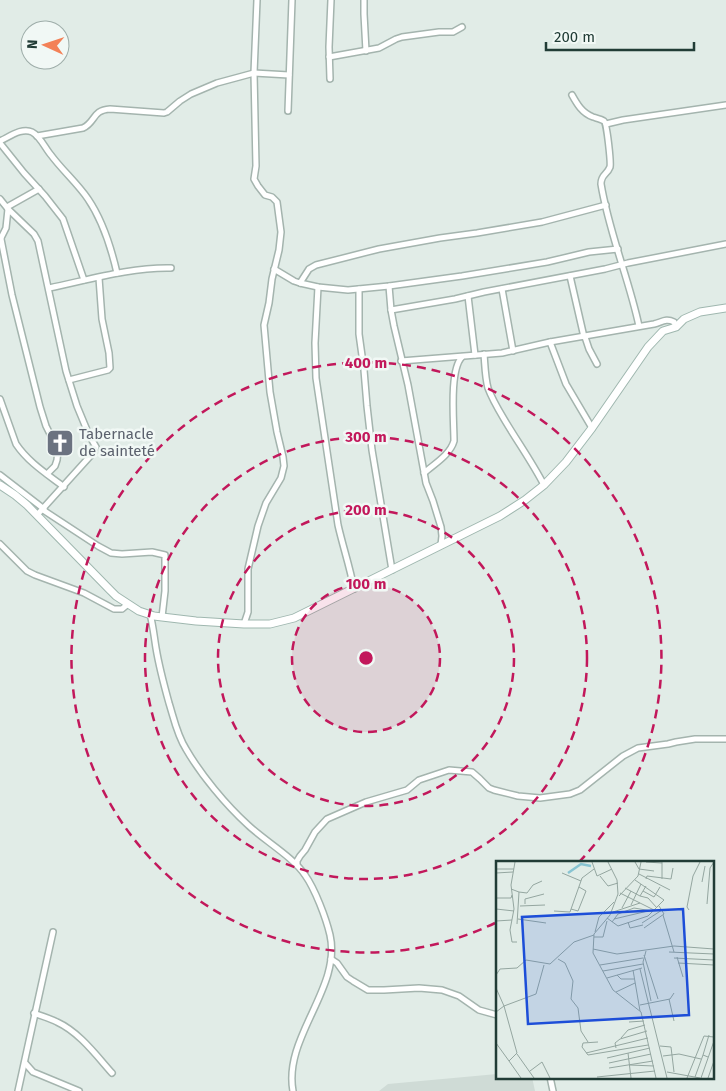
<svg xmlns="http://www.w3.org/2000/svg" width="726" height="1091" font-family="'Fira Sans',sans-serif">
  <style>
    .built { fill: #cfdbd6 }
    .lines { fill: none; stroke-linecap: round; stroke-linejoin: round }
    .minor-casing { stroke: #a4b4ae; stroke-width: 8 }
    .secondary-casing { stroke: #9fb7af; stroke-width: 9 }
    .minor { stroke: #fff; stroke-width: 5 }
    .secondary { stroke: #fff; stroke-width: 7 }
    .ring { fill: none; stroke: #c2185b; stroke-width: 2.5; stroke-dasharray: 9 6 }
    .labels { text-anchor: middle; dominant-baseline: central; stroke-width: 5; stroke-linejoin: round; paint-order: stroke }
    .worship-label { font-size: 15px; fill: #5b616d; stroke: #f1f8f5; text-anchor: start }
    .inset-river { fill: none; stroke: #88c4d2; stroke-width: 2.5 }
    .inset-road { fill: none; stroke: #94a6a0; stroke-width: 1 }
    .view { fill: #1d4ed8; fill-opacity: 0.15; stroke: #1d4ed8; stroke-width: 2.5 }
    .inset-edge { fill: none; stroke: #213c36; stroke-width: 2.5 }
    .centre { fill: #c2185b; stroke: #f1f8f5; stroke-width: 2.5 }
    .ring-label { font-size: 15px; text-anchor: middle; font-weight: bold; fill: #c2185b; stroke: #f1f8f5; stroke-width: 5; stroke-linejoin: round; paint-order: stroke }
  </style>
  <rect width="100%" height="100%" fill="#e1ece7"/>
  <!-- built -->
  <path class="built" d="M497,1074V1077H532L535,1091H379L388,1084Z"/>
  <g class="lines">
    <!-- minor casing -->
    <g class="minor-casing">
      <g id="minor">
        <path d="M364,0V14L366,51"/>
        <path d="M329,57L379,48L396,39L402,37L439,32H453L462,27"/>
        <path d="M330,79L329,47L331,0"/>
        <path d="M572,95C577,104 582,113 593,117C596,118 601,119 604,121C607,123 611,163 610,167C607,175 601,174 601,184C609,233 629,279 639,326"/>
        <path d="M288,111L292,0"/>
        <path d="M606,124L623,120L726,105"/>
        <path d="M37,136L83,128C96,122 92,110 110,109L164,113L167,112L180,101L191,94L217,83L254,73L289,75"/>
        <path d="M0,141C9,137 22,127 32,132C40,136 45,148 51,155C62,170 78,184 88,199C103,221 111,247 117,273"/>
        <path d="M0,143L24,173L45,196L63,219L84,280"/>
        <path d="M0,199L8,209L34,234L38,241L66,371L77,406L89,435L96,447L93,453L37,515"/>
        <path d="M7,207L39,189"/>
        <path d="M1,239L12,295L40,407L46,426L58,450L57,460L55,466L47,474"/>
        <path d="M0,240L6,228L8,209"/>
        <path d="M274,269L294,281L300,283L318,287L348,290L389,286L462,276L547,262L589,252L618,249"/>
        <path d="M570,276L584,337H585L589,349L597,364"/>
        <path d="M300,283L309,269L316,265L379,249L440,238L477,233L542,222L606,205"/>
        <path d="M389,286L391,310L394,326L408,385L426,483L433,501L441,527L442,536L441,545"/>
        <path d="M318,287L315,343L316,378L338,525C343,547 350,567 354,589"/>
        <path d="M49,288C88,280 131,267 171,268"/>
        <path d="M359,289V334L364,370L367,406L372,450L392,570"/>
        <path d="M502,289L513,351"/>
        <path d="M468,296L475,355"/>
        <path d="M391,310L455,299L484,292L605,269L628,263L726,244"/>
        <path d="M550,342L566,384L592,428"/>
        <path d="M484,354C485,365 485,377 488,388C492,399 498,409 504,419C517,441 532,462 544,485"/>
        <path d="M401,361L502,353L550,342L654,324C662,322 666,318 674,322L676,327"/>
        <path d="M69,380L108,370L110,368L109,353L102,319L99,278"/>
        <path d="M0,399L16,444C28,462 47,474 64,487"/>
        <path d="M424,473C434,464 450,455 454,441C454,422 449,370 462,357"/>
        <path d="M0,475L44,509"/>
        <path d="M43,510L98,546L111,553L122,554L152,552L165,555V591L162,617"/>
        <path d="M0,544L27,571L35,575L84,593L114,609H122L128,604"/>
        <path d="M150,614C153,625 154,636 156,648C159,666 164,685 169,703C174,719 177,735 186,749C201,775 226,805 248,825C265,841 293,857 305,875C315,889 326,918 330,935C342,988 283,1037 293,1091"/>
        <path d="M244,624L248,612V569L258,526L266,503L281,478L284,466L283,457L277,432L270,392L264,325L269,303L272,279L279,250L281,232L277,202L272,197L265,195L258,186L254,179L256,166L254,73L257,0"/>
        <path d="M297,865V861L300,856L305,850L315,832L327,819L366,802L407,790L419,780L449,770L472,772L480,779L489,788L494,790L518,796L540,798L570,794L580,790L623,756L638,748L668,744L676,742L695,739H726"/>
        <path d="M331,959L337,963L347,977L353,981L368,990H384L419,988L442,990L459,996L479,1010L497,1015"/>
        <path d="M34,1013C41,1016 49,1018 57,1022C79,1032 96,1055 112,1073"/>
        <path d="M25,1063L33,1072L38,1074L79,1091"/>
        <path d="M550,1077L553,1091"/>
        <path d="M18,1091L53,932"/>
      </g>
    </g>
    <!-- secondary casing -->
    <g class="secondary-casing">
      <path id="secondary" d="M0,485L15,495L27,505L109,589L116,596L139,611L154,616L162,617L196,621L244,624H270L294,618L500,516L525,500L544,485L566,462L592,428L648,347L663,331L676,327L684,319L700,312L726,308"/>
    </g>
    <!-- minor -->
    <use href="#minor" class="minor"/>
    <!-- secondary -->
    <use href="#secondary" class="secondary"/>
  </g>
  <!-- distance rings -->
  <circle cx="366" cy="658" r="74" fill="#c2185b" fill-opacity=".12"/>
  <g class="ring">
    <circle cx="366" cy="658" r="74"/>
    <circle cx="366" cy="658" r="148"/>
    <circle cx="366" cy="658" r="221"/>
    <path d="M495 923A295 295 0 1 1 580 861"/>
  </g>
  <!-- icons -->
  <defs>
    <g id="church-square" transform="scale(1.4375)"><rect x="-9" y="-9" width="18" height="18" rx="4" fill="#6b7280" stroke="#f1f8f5"/><path d="M-1.2-6h2.4v3.5h3.3v2.4h-3.3V6h-2.4V-.1h-3.3v-2.4h3.3Z" fill="#fff"/></g>
  </defs>
  <g fill-rule="evenodd">
    <use href="#church-square" x="60" y="443"/>
  </g>
  <g class="labels">
    <!-- worship labels -->
    <g class="worship-label">
      <text x="79" y="434">Tabernacle<tspan x="79" dy="17">de sainteté</tspan></text>
    </g>
  </g>
  <!-- overview -->
  <g transform="translate(496 861)">
    <rect width="218" height="218" fill="#e1ece7"/>
    <path class="inset-river" d="M72,12L85,3L95,5"/>
    <path class="inset-road" d="M19,1L15,24L18,48L14,69L16,81H21M96,1L101,15L116,8M112,1L121,19L122,33L114,54L98,73L97,92L117,129L145,151L160,217M139,1L143,8L158,10M150,1L166,2M166,1V18M0,8H18M0,12L17,11M66,12L85,20M143,13L174,29M104,15L112,25L122,22M150,18L151,15L175,18L177,7M206,21L209,5M129,27L144,35L150,25M15,28L23,31L21,63M147,30L158,36L164,26M23,31L31,32L37,24L46,20M124,32L158,49M123,35L142,15L145,1M144,35L152,37L161,47M0,37H15L16,34M29,43V38L48,33M211,43L214,7L218,1M135,44L145,23M24,45L49,44M126,47L135,30M0,48L18,50M75,48L82,50L90,30L83,26M193,49L191,46L197,15L204,1M58,50L74,51L86,17L98,8M117,51L144,42M167,54L178,91M111,57L122,65L152,55L168,39L139,19M22,58L50,62M118,58L152,50M0,60L16,59M116,61L122,53L138,47L156,50M132,61L134,67L147,64M146,62L166,49M148,67L168,53L163,45M99,71L103,56L118,41M98,76H107L111,60M97,88L121,93L178,85L218,88M150,90L147,101L155,140M173,91L218,93M148,94L162,138M181,96L187,116M178,97L218,99M62,98L69,102L77,120L75,138L82,147L85,170L92,181M182,102L218,104M104,104L147,97M144,108L171,217M137,109L144,150M107,110L147,103M0,114L4,108L21,107L30,99L54,103L78,81L98,74M121,114L125,118H138M111,117L146,107M0,127L8,145L0,151M120,131L139,122M173,138L178,160M144,144L174,138L178,132M133,161L148,160M125,177L132,169L149,164M102,181L87,182L86,186L92,194L152,184M0,182L13,200M164,185L175,186L178,211M120,187L119,182L124,178L151,170M90,192L152,177M132,192L135,217M21,193L38,217M207,194L213,174M167,195L183,193L205,198M111,197L154,187M113,202L155,193M134,204L158,205M113,207L157,200M34,210L46,201L54,217M171,211L204,217M101,216L159,210M199,216L207,194L212,196M25,217L13,200L21,192L8,145L40,133L48,104M191,217L208,175L218,176M205,217L218,180M212,217L218,200"/>
    <path class="view" d="M187,48L193,154L32,163L26,56Z"/>
    <rect width="218" height="218" class="inset-edge"/>
  </g>
  <circle cx="366" cy="658" r="8" class="centre"/>
  <g class="ring-label">
    <text x="366" y="368">400 m</text>
    <text x="366" y="442">300 m</text>
    <text x="366" y="515">200 m</text>
    <text x="366" y="589">100 m</text>
  </g>
  <!-- north arrow -->
  <g transform="translate(45 45) rotate(273)"><circle r="24" fill="#f1f8f5" stroke="#9eada9"/>
  <path d="M0-4L9 19L0 12L-9 19Z" fill="#f38157"/>
  <text y="-8" font-size="14" font-weight="bold" text-anchor="middle" fill="#213c36">N</text>
  </g>
  <!-- scale -->
  <path d="M546 42v8h148v-8" fill="none" stroke="#213c36" stroke-width="2.5"/>
  <text x="554" y="42" font-size="15" fill="#213c36" stroke="#f1f8f5" stroke-width="4" paint-order="stroke">200 m</text>
</svg>
